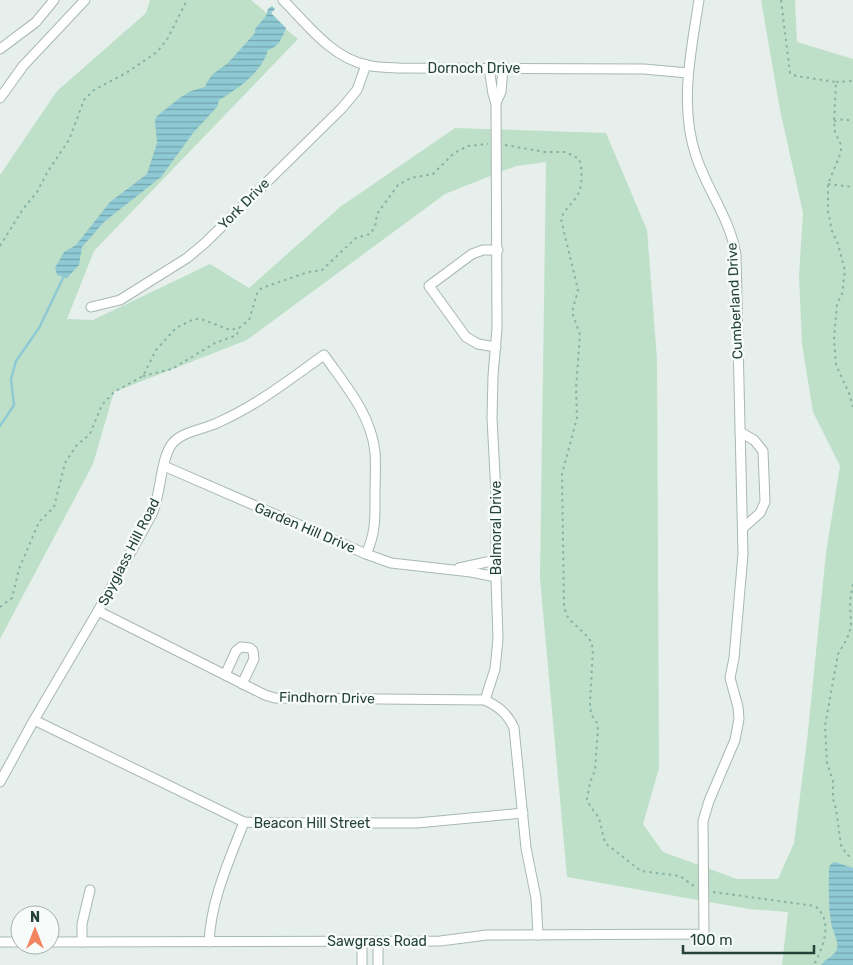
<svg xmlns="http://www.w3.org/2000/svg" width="853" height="965" font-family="Rubik,sans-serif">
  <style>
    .green { fill: #bfe0c8 }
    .water { fill: url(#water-rules) }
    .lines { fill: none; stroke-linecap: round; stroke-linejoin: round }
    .stream { stroke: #8ec9d4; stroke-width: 2.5 }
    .street-casing { stroke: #a8b8b2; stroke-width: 11 }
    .path { stroke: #86b3a5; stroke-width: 2; stroke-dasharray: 2.5 4; stroke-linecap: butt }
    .street { stroke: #fff; stroke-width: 9 }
    .labels { text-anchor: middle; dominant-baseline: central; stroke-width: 5; stroke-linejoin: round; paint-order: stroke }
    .street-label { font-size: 14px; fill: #24423a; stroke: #f7fbf9 }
  </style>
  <defs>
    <pattern id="water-rules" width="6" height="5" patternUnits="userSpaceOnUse" patternTransform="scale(1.25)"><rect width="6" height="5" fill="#8ec9d4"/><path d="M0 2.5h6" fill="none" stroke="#74a5ad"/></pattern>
  </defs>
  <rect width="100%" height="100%" fill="#e6efeb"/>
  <!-- green -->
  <path class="green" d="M150,0H251L298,39L94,251L67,319L93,320L210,264L249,288L340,207L455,128L606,133L647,230L657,359L659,768L643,824L663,852L737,879H778L794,843L807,741L826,553L840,466L813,412L802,344L799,276L803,213L780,110L761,0H795L797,42L853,59V965H782L788,912L749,909L567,877L540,578L546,162L516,166L445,194L247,340L114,392L93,464L0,639V175L57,91L146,13Z"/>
  <!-- water -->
  <g class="water">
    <path d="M272,6L275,9L271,13L286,28C282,38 279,47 268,50C262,72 238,89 219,100L217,107L193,133L161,177L104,222L82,247L79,265L67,278L57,275L55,268L64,252L76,245L110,202L147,174L157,143L155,120L157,116L181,97L191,91L205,87L207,82L213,74L228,63L255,33V29L266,16L268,9Z"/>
    <path d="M835,862L853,868V965H821C825,959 835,956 837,949C839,941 832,930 831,922C828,906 829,883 829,867L832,863Z"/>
  </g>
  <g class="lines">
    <!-- stream -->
    <path class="stream" d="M0,426L14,405L11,379L16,361L39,328L64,276"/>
    <!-- street casing -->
    <g class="street-casing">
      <g id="street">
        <path d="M283,0C307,24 332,58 367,65C377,68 388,67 398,68L644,69L688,73"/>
        <path d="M0,49L36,22L54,0"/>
        <path d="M489,68L493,94L496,103"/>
        <path d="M503,68L501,92L496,103L497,328L493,376L492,418L496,494V577L498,639L495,669L485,700C499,707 507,713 514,728L526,848L536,898L538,935"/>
        <path d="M0,98L23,66L85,0"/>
        <path d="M91,307L120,300L187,258L205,243L342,108L357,90L366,65"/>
        <path d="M496,347L478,344L466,337L429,286L472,254L483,250H498"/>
        <path d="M740,432L754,440L763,451L765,502L760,513L743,528"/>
        <path d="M164,466L366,554L391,563L471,572L496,577"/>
        <path d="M459,568L496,560"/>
        <path d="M98,611L265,695L275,698L485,700"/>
        <path d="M225,675L236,651L241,647L250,648L253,651L254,659L242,684"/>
        <path d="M34,720L244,822L263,823H417L523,813"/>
        <path d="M0,782L34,720L98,611L152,514C161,494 160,464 170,447C178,432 202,430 217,423C256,406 289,380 324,355C345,385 371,414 375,452C376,466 375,480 375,494C375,517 376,533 366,554"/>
        <path d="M362,941V965"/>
        <path d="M0,942H20"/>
        <path d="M50,942L440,941L487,935L704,934L703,821L709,801L735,740L739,719L738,707L730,678L734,658L743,554L736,255C730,218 707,190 696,156C679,106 691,51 699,0"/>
        <path d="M82,942V924L90,890"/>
        <path d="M209,942C211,900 229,861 244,822"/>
        <path d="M378,942V965"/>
      </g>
    </g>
    <!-- path -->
    <g class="path">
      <path d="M781,0L790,73L796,76L836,82L834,121L835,132L841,145V152L828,184V211L832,231L838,244L845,271L842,294L837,304L834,339L836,365L849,393L853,407"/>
      <path d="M836,82L853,81"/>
      <path d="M834,121L845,119L853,122"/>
      <path d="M505,145L545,152H566L579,159C583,170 583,190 575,199C569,207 564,210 561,219L578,290L572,312L580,335L576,388L577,418L562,474L564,607L568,618L589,638L593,648L590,703L591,714L597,723L598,730L595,770L590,783L587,799L590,806L599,818L605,843L641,871L680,876L694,886"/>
      <path d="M828,184L853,187"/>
      <path d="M0,246L23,209L37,192L48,171L69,140L84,100L94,90L126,73L157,52L168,38L187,0"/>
      <path d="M143,376L172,369L215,343L237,335L239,328"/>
      <path d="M853,584L850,601L851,627L847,639L838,654L825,726L827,763L833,781V799L836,809L841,845L847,855L853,858"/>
      <path d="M0,607L12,598L19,569L39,522L54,507L65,463L76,446L90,434L102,405L114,392L143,376L156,350L176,328L194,319H201L230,330L239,328L249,320L258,291L262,288L308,272L322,270L356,238L370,234L375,227L377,214L398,185L411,178L433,174L454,153L468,146L488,144"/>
      <path d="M713,892L815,906C834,921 823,947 814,965"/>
    </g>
    <!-- street -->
    <use href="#street" class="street"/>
  </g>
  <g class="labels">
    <!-- street labels -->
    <g class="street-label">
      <text x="474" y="68">Dornoch Drive</text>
      <text transform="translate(244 204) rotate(-45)">York Drive</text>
      <text transform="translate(735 301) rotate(-93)">Cumberland Drive</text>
      <text transform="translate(305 528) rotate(23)">Garden Hill Drive</text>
      <text transform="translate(496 528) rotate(-90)">Balmoral Drive</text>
      <text transform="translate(129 552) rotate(-63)">Spyglass Hill Road</text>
      <text transform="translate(327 698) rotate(1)">Findhorn Drive</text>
      <text x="312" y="823">Beacon Hill Street</text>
      <text x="377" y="941">Sawgrass Road</text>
    </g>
  </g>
  <!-- north arrow -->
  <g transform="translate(35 930)"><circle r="24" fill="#f7fbf9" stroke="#a3b1ad"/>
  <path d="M0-4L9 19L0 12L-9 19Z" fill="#f4845f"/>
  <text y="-8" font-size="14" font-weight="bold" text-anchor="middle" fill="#24423a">N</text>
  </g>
  <!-- scale -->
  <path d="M683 945v8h131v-8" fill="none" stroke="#24423a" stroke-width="2.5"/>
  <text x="690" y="945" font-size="15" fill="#24423a" stroke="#f7fbf9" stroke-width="4" paint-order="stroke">100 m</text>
</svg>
